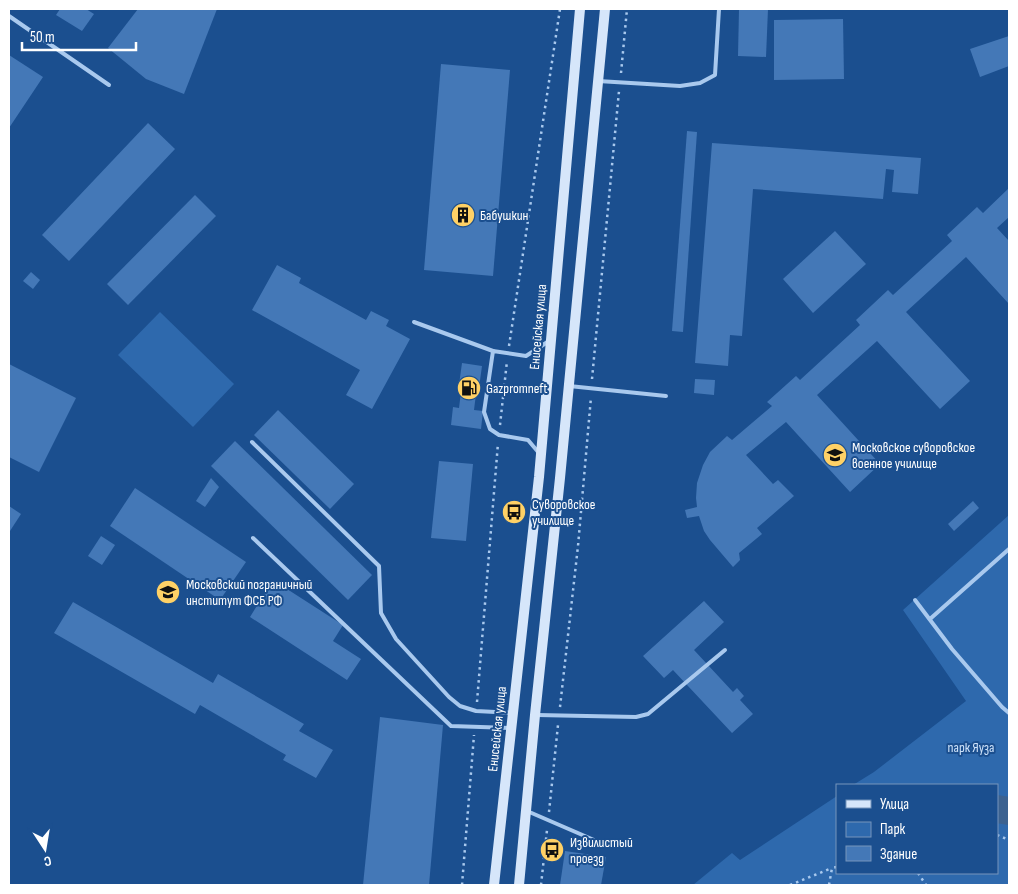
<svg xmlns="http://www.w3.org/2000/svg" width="1018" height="894" font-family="'Sofia Sans Condensed',sans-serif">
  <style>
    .green { fill: #2e69ad }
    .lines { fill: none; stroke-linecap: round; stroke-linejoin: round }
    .river { stroke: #3c6290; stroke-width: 28 }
    .building { fill: #4478b7 }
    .path { stroke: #a9c9ee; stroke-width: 2.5; stroke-dasharray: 2.5 4; stroke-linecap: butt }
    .service { stroke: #a9c9ee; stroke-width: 4 }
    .secondary { stroke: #d6e6fa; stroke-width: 10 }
    .labels { text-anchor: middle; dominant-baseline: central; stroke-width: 4; stroke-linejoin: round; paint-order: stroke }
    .poi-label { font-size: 14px; fill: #fff; stroke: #1b4f8f; text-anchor: start }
    .street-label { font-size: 14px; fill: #fff; stroke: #1b4f8f }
    .park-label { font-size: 14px; fill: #cfe3fa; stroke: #1b4f8f }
  </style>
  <rect width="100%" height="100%" fill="#1b4f8f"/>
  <!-- green -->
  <g class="green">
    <path d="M160,312L234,384L193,427L118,355Z"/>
    <path d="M1009,515V885H693L732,853L740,860L837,796V873H997V785H853L874,772L966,701L903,610Z"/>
  </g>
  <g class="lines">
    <!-- river -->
    <path class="river" d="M997,809L1009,811"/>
  </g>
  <!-- building -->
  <g class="building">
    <path d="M60,9H86L94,14L82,31L56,15Z"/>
    <path d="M138,9H217L184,94L146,79L108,48Z"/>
    <path d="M739,9H768L766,57L738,56Z"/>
    <path d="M843,19L844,79L774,80V20Z"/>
    <path d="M1009,36V66L980,77L970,49Z"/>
    <path d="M9,55L43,77L9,128Z"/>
    <path d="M441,64L510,70L493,276L424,270Z"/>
    <path d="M148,123L175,149L69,261L42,235Z"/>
    <path d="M687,131L697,132L683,332L672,331Z"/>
    <path d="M712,143L921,158L918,194L892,192L894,170L886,169L883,199L753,189L742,336L730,335L728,366L695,363Z"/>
    <path d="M1009,188V217L997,228L1009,241V304L966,257L906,312L970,381L940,409L877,341L817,395L880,464L850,492L786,422L746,455L773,484L778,480L794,496L757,528L762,534L739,553L740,560L733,567L710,540L704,531L699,516L687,518L685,510L697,507L696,498L697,483L703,465L710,452L727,436L732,440L772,406L767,402L796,376L800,380L860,325L856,320L888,290L893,295L952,241L947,235L977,207L983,213Z"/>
    <path d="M195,195L216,216L128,305L107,284Z"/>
    <path d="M835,231L866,264L813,313L783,279Z"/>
    <path d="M277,265L301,278L299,283L366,320L371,311L389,320L386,326L410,339L372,409L346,395L360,370L252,310Z"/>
    <path d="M31,272L40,280L33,289L23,281Z"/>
    <path d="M462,363L482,366L478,395L476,394L474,410L483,411L481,429L451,425L453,407L459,408L461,392H458Z"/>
    <path d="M9,364L76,398L39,472L9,457Z"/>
    <path d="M695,379L715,380L714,395L694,393Z"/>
    <path d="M278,410L354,484L330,509L254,435Z"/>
    <path d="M235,441L372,575L348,600L211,466Z"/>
    <path d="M439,461L473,464L466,541L431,538Z"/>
    <path d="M211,478L219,487L205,507L196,501Z"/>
    <path d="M135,488L246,562L220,600L110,526Z"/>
    <path d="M973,501L979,508L954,531L948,524Z"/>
    <path d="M9,506L21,514L10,531L9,530Z"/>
    <path d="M101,536L115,545L102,565L88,556Z"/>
    <path d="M273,580L343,625L333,641L361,659L347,680L250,617Z"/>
    <path d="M704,601L724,622L694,650L733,692L737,688L744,696L740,700L753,714L732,733L673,670L664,678L643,656Z"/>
    <path d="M73,602L213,683L218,674L304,724L299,731L333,750L316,778L283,760L286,755L200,705L195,714L54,633Z"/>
    <path d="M380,717L443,725L429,885H363Z"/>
    <path d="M565,851L606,857L601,885H560Z"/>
  </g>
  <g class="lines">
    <!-- path -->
    <g class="path">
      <path d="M621,73L627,9"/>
      <path d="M509,346L560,9"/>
      <path d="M592,379L619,91"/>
      <path d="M500,425L507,361"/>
      <path d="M477,702L498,443"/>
      <path d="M560,707L578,546L591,397"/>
      <path d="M549,812L558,725"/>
      <path d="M997,835L1009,840"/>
      <path d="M918,873L926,885"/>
      <path d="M462,885L474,735"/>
      <path d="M541,885L547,830"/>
      <path d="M790,885L832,868"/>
      <path d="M829,885L832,868L837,867"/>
    </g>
    <!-- service -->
    <g class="service">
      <path d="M9,16L109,85"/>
      <path d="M598,81L680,86L700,83L715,75L719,9"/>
      <path d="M414,322L493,351"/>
      <path d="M569,386L666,396"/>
      <path d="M252,442L379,566L381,613L396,639L449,697L460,706L476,711L513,713"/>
      <path d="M539,453L528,440L499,435L490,429L484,412L493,351L526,356L549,341"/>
      <path d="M253,538L451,726L511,728"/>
      <path d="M915,600L952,649L1002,707L1009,713"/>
      <path d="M930,619L1009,549"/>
      <path d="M537,715L636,717L648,714L725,650"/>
      <path d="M527,811L594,840"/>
    </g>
    <!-- secondary -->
    <g class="secondary">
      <path d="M494,885L539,477L580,9"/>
      <path d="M519,885L535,715L560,478L605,9"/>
    </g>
  </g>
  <!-- icons -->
  <defs>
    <g id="building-disc" transform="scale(1.25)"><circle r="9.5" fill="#ffd166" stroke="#1b4f8f"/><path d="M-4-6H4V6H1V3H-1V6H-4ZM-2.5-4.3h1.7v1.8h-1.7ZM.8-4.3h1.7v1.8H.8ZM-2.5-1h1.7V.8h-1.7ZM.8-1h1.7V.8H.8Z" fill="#111"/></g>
    <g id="fuel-disc" transform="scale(1.25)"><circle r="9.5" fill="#ffd166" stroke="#1b4f8f"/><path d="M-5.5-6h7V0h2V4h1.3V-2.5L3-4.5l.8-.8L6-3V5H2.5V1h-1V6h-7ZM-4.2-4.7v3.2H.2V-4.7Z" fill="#111"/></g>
    <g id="university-disc" transform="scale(1.25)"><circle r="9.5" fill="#ffd166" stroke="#1b4f8f"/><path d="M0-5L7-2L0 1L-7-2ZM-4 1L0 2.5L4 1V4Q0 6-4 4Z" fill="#111"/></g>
    <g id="bus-disc" transform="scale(1.25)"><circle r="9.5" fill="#ffd166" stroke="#1b4f8f"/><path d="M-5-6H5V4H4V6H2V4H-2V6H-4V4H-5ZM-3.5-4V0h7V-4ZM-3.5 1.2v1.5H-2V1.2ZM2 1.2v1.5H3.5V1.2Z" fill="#111"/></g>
  </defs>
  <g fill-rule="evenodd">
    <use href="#building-disc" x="463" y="215"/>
    <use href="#fuel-disc" x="469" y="388"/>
    <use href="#university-disc" x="835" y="455"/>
    <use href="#bus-disc" x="514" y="512"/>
    <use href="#university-disc" x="168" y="592"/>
    <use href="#bus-disc" x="552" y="850"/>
  </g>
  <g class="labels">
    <!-- poi labels -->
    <g class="poi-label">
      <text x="480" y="215">Бабушкин</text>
      <text x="486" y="388">Gazpromneft</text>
      <text x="852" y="447">Московское суворовское<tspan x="852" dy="16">военное училище</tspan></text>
      <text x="532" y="504">Суворовское<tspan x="532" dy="16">училище</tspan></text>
      <text x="186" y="584">Московский пограничный<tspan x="186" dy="16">институт ФСБ РФ</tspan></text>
      <text x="570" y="842">Извилистый<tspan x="570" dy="16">проезд</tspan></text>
    </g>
    <!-- street labels -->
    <g class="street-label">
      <text transform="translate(538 327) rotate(-85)">Енисейская улица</text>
      <text transform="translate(497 729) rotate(-84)">Енисейская улица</text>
    </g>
    <!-- park labels -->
    <g class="park-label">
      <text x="971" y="747">парк Яуза</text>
    </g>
  </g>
  <!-- border -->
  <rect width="1018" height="894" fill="none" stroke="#ffffff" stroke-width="20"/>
  <!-- legend -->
  <rect x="836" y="784" width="162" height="90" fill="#1b4f8f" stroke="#7695bc"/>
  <rect x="846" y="800" width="25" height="8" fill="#d6e6fa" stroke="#7695bc"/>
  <text x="880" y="809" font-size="15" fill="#ffffff">Улица</text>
  <rect x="846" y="822" width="25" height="15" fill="#2e69ad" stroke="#7695bc"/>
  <text x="880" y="834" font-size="15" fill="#ffffff">Парк</text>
  <rect x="846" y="846" width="25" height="15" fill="#4478b7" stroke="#7695bc"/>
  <text x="880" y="859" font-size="15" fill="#ffffff">Здание</text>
  <!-- north arrow -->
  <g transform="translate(45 849) rotate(168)" stroke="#1b4f8f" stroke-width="4" paint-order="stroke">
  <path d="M0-4L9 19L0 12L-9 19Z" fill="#ffffff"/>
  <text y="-8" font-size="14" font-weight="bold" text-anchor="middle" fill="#ffffff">С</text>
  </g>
  <!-- scale -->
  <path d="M22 42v8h114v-8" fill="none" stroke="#ffffff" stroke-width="2.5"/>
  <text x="30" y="42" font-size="15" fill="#ffffff" stroke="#1b4f8f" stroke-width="4" paint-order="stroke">50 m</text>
</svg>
